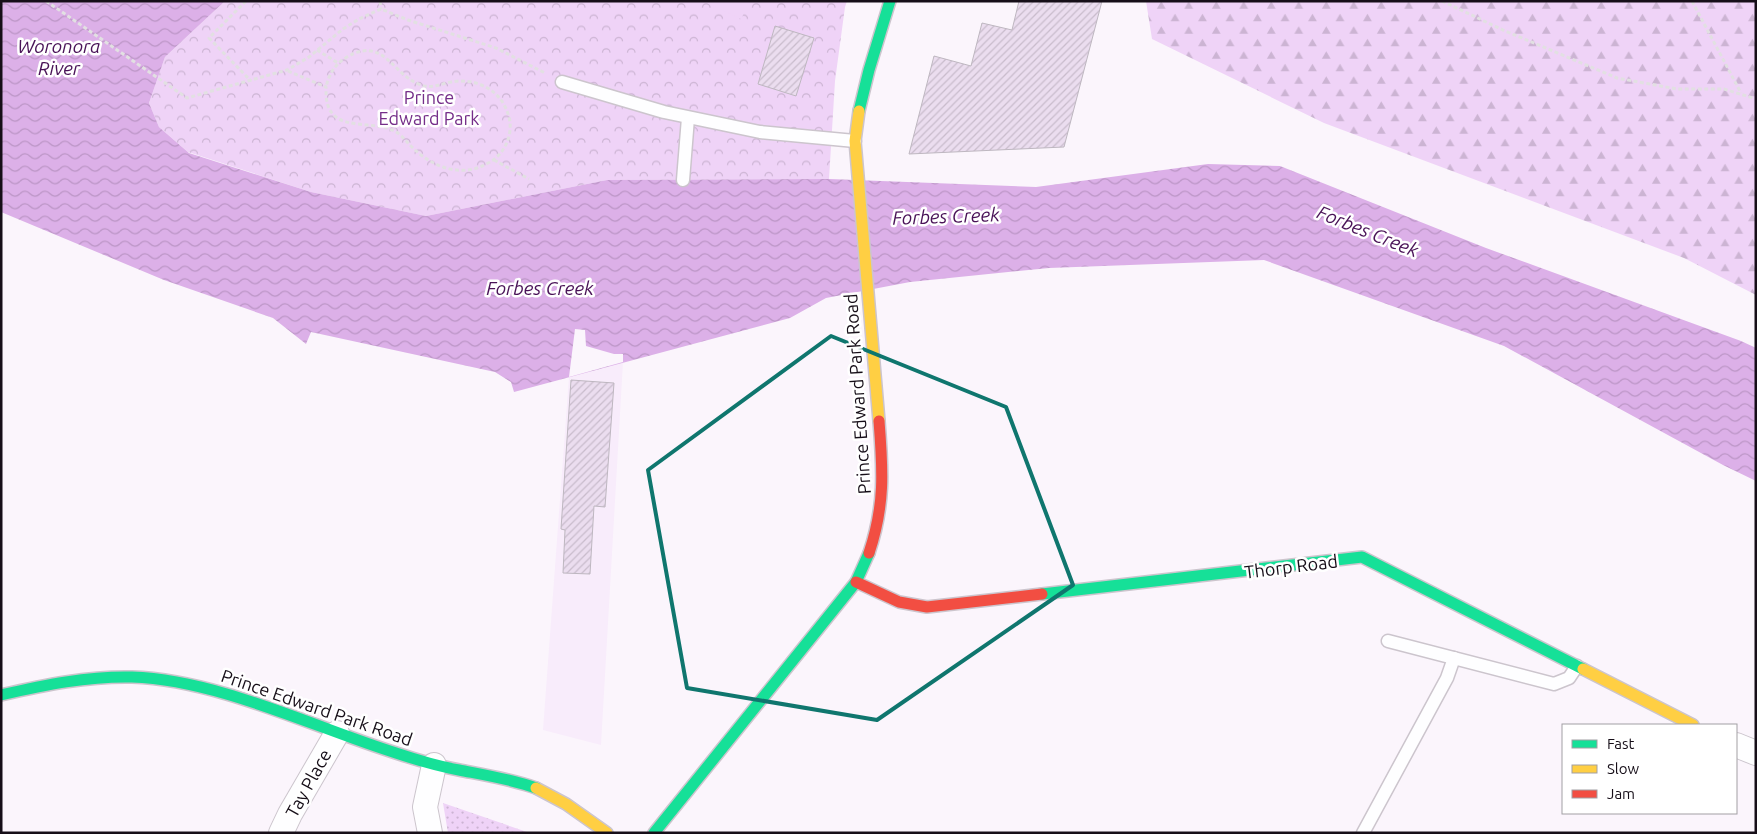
<svg xmlns="http://www.w3.org/2000/svg" width="1757" height="834" font-family="Ubuntu,sans-serif">
  <style>
    .built { fill: #f8ecfb }
    .grass { fill: url(#grass-dots) }
    .forest { fill: url(#forest-firs) }
    .park { fill: url(#park-crowns) }
    .pitch { fill: #efd3f7 }
    .water { fill: url(#water-waves) }
    .pier { fill: #fbf5fc }
    .building { fill: url(#building-hatch); stroke: #beb7c0 }
    .lines { fill: none; stroke-linecap: round; stroke-linejoin: round }
    .lane-casing { stroke: #ccc5cd; stroke-width: 15 }
    .street-casing { stroke: #ccc5cd; stroke-width: 26 }
    .fast-casing { stroke: #ccc5cd; stroke-width: 14 }
    .slow-casing { stroke: #ccc5cd; stroke-width: 14 }
    .jam-casing { stroke: #ccc5cd; stroke-width: 14 }
    .path { stroke: #e2e0e2; stroke-width: 3; stroke-dasharray: 4 2.5; stroke-linecap: butt }
    .lane { stroke: #fefeff; stroke-width: 12 }
    .street { stroke: #fefeff; stroke-width: 24 }
    .fast { stroke: #16e098; stroke-width: 11 }
    .slow { stroke: #ffcf43; stroke-width: 11 }
    .jam { stroke: #f24e42; stroke-width: 11 }
    .marked { fill: none; stroke: #0f766e; stroke-width: 4; stroke-linejoin: round }
    .labels { text-anchor: middle; dominant-baseline: central; stroke-width: 5; stroke-linejoin: round; paint-order: stroke }
    .park-label { font-size: 18px; fill: #752e89; stroke: #fff }
    .street-label { font-size: 18px; fill: #160e18; stroke: #fff }
    .water-label { font-size: 19px; font-style: italic; fill: #491257; stroke: #fff }
  </style>
  <defs>
    <pattern id="grass-dots" width="8" height="8" patternUnits="userSpaceOnUse" patternTransform="scale(1.25)"><rect width="8" height="8" fill="#efd3f7"/><path d="M2 2h.1M6 6h.1" fill="none" stroke="#ccb4d3" stroke-width="1.8" stroke-linecap="round"/></pattern>
    <pattern id="forest-firs" width="22" height="20" patternUnits="userSpaceOnUse" patternTransform="scale(1.25)"><rect width="22" height="20" fill="#efd3f7"/><path d="M5 1l3.5 6h-7zM16 11l3.5 6h-7z" fill="#ccb4d3"/></pattern>
    <pattern id="park-crowns" width="20" height="18" patternUnits="userSpaceOnUse" patternTransform="scale(1.25)"><rect width="20" height="18" fill="#efd3f7"/><path d="M2 6a3 3 0 1 1 6 0M12 15a3 3 0 1 1 6 0" fill="none" stroke="#ccb4d3"/></pattern>
    <pattern id="water-waves" width="16" height="10" patternUnits="userSpaceOnUse" patternTransform="scale(1.25)"><rect width="16" height="10" fill="#dcb0e8"/><path d="M0 5q4-4 8 0t8 0" fill="none" stroke="#bc96c6"/></pattern>
    <pattern id="building-hatch" width="6" height="6" patternUnits="userSpaceOnUse" patternTransform="scale(1.25)"><rect width="6" height="6" fill="#ebddef"/><path d="M-1 1l2-2M0 6l6-6M5 7l2-2" fill="none" stroke="#c9bccc"/></pattern>
  </defs>
  <rect width="100%" height="100%" fill="#fbf5fc"/>
  <!-- built -->
  <path class="built" d="M623,362L601,745L543,730L569,377Z"/>
  <!-- grass -->
  <path class="grass" d="M443,803L530,833H448Z"/>
  <!-- forest -->
  <path class="forest" d="M1146,1H1756V295L1684,258L1324,123L1152,39Z"/>
  <!-- park -->
  <path class="park" d="M225,1H847L845,7L835,81L829,179L607,180L426,216L311,192L188,152L159,127L149,103L165,57Z"/>
  <!-- pitch -->
  <path class="pitch" d="M703,1H750L741,19Z"/>
  <!-- water -->
  <path class="water" d="M1,1H225L165,57L149,103L159,127L189,153L311,192L426,216L607,180L829,179L1036,187L1208,164L1280,166L1486,248L1741,341L1756,348V481L1723,465L1504,346L1264,260L1049,268L910,282L826,298L790,318L514,392L511,382L495,372L311,332L306,344L273,318L164,280L1,212Z"/>
  <!-- pier -->
  <path class="pier" d="M575,329L585,330L586,346L614,354H623V362L569,377Z"/>
  <!-- building -->
  <g class="building">
    <path d="M1019,1H1102L1064,147L909,154L934,56L971,66L982,23L1012,30Z"/>
    <path d="M775,26L814,38L796,96L758,84Z"/>
    <path d="M571,380L614,383L605,507L594,506L590,574L563,573L565,530L561,529Z"/>
  </g>
  <g class="lines">
    <!-- lane casing -->
    <g class="lane-casing">
      <g id="lane">
        <path d="M562,82L664,112L760,132L855,141"/>
        <path d="M683,180L688,118"/>
        <path d="M1388,641L1554,684L1569,678L1577,666"/>
        <path d="M1363,833L1447,678L1454,658"/>
      </g>
    </g>
    <!-- street casing -->
    <g class="street-casing">
      <g id="street">
        <path d="M1736,745L1756,753"/>
        <path d="M281,833L290,814L337,733"/>
        <path d="M430,833L425,807L434,765"/>
      </g>
    </g>
    <!-- fast casing -->
    <g class="fast-casing">
      <g id="fast">
        <path d="M859,111L869,70L890,1"/>
        <path d="M1042,594L1362,557L1583,669"/>
        <path d="M1,695C44,685 88,676 132,677C219,680 313,727 396,753C417,760 437,766 459,770C485,775 511,779 536,788"/>
        <path d="M654,833L856,582L869,553"/>
      </g>
    </g>
    <!-- slow casing -->
    <g class="slow-casing">
      <g id="slow">
        <path d="M859,111L855,141L879,421"/>
        <path d="M1583,669L1693,725"/>
        <path d="M536,788L566,804L607,833"/>
      </g>
    </g>
    <!-- jam casing -->
    <g class="jam-casing">
      <g id="jam">
        <path d="M869,553C885,505 883,471 879,421"/>
        <path d="M856,582L899,602L927,607L1042,594"/>
      </g>
    </g>
    <!-- path -->
    <g class="path">
      <path d="M46,1L187,98L287,70L309,57L343,29L359,19L381,9L408,20L496,48L545,73"/>
      <path d="M246,1L209,38L251,81"/>
      <path d="M380,1L381,9"/>
      <path d="M1442,1L1503,30L1617,78L1677,89H1724L1756,99"/>
      <path d="M1692,1L1741,93"/>
      <path d="M317,50L338,63"/>
      <path d="M288,71L326,87C326,97 326,108 334,115C346,128 374,122 392,130C401,133 407,143 414,149C433,167 462,178 486,164C498,159 506,148 509,136C512,124 509,113 503,103C493,86 470,78 451,82C440,84 432,89 421,85C393,76 384,35 347,57C335,64 329,74 326,87"/>
      <path d="M494,160L529,179"/>
    </g>
    <!-- lane -->
    <use href="#lane" class="lane"/>
    <!-- street -->
    <use href="#street" class="street"/>
    <!-- fast -->
    <use href="#fast" class="fast"/>
    <!-- slow -->
    <use href="#slow" class="slow"/>
    <!-- jam -->
    <use href="#jam" class="jam"/>
  </g>
  <!-- marked area -->
  <path class="marked" d="M831,336L1006,407L1073,585L877,720L687,688L648,470Z"/>
  <g class="labels">
    <!-- park labels -->
    <g class="park-label">
      <text x="429" y="97">Prince<tspan x="429" dy="21">Edward Park</tspan></text>
    </g>
    <!-- street labels -->
    <g class="street-label">
      <text transform="translate(857 394) rotate(-94)">Prince Edward Park Road</text>
      <text transform="translate(1291 566) rotate(-7)">Thorp Road</text>
      <text transform="translate(317 707) rotate(19)">Prince Edward Park Road</text>
      <text transform="translate(308 783) rotate(-61)">Tay Place</text>
    </g>
    <!-- water labels -->
    <g class="water-label">
      <text x="59" y="46">Woronora<tspan x="59" dy="22">River</tspan></text>
      <text transform="translate(946 216) rotate(-2)">Forbes Creek</text>
      <text transform="translate(1368 231) rotate(22)">Forbes Creek</text>
      <text x="540" y="288">Forbes Creek</text>
    </g>
  </g>
  <!-- border -->
  <rect width="1757" height="834" fill="none" stroke="#160e18" stroke-width="5"/>
  <!-- legend -->
  <rect x="1562" y="724" width="175" height="90" fill="#ffffff" stroke="#a29fa3"/>
  <rect x="1572" y="740" width="25" height="8" fill="#16e098" stroke="#a29fa3"/>
  <text x="1607" y="749" font-size="15" fill="#160e18">Fast</text>
  <rect x="1572" y="765" width="25" height="8" fill="#ffcf43" stroke="#a29fa3"/>
  <text x="1607" y="774" font-size="15" fill="#160e18">Slow</text>
  <rect x="1572" y="790" width="25" height="8" fill="#f24e42" stroke="#a29fa3"/>
  <text x="1607" y="799" font-size="15" fill="#160e18">Jam</text>
</svg>
